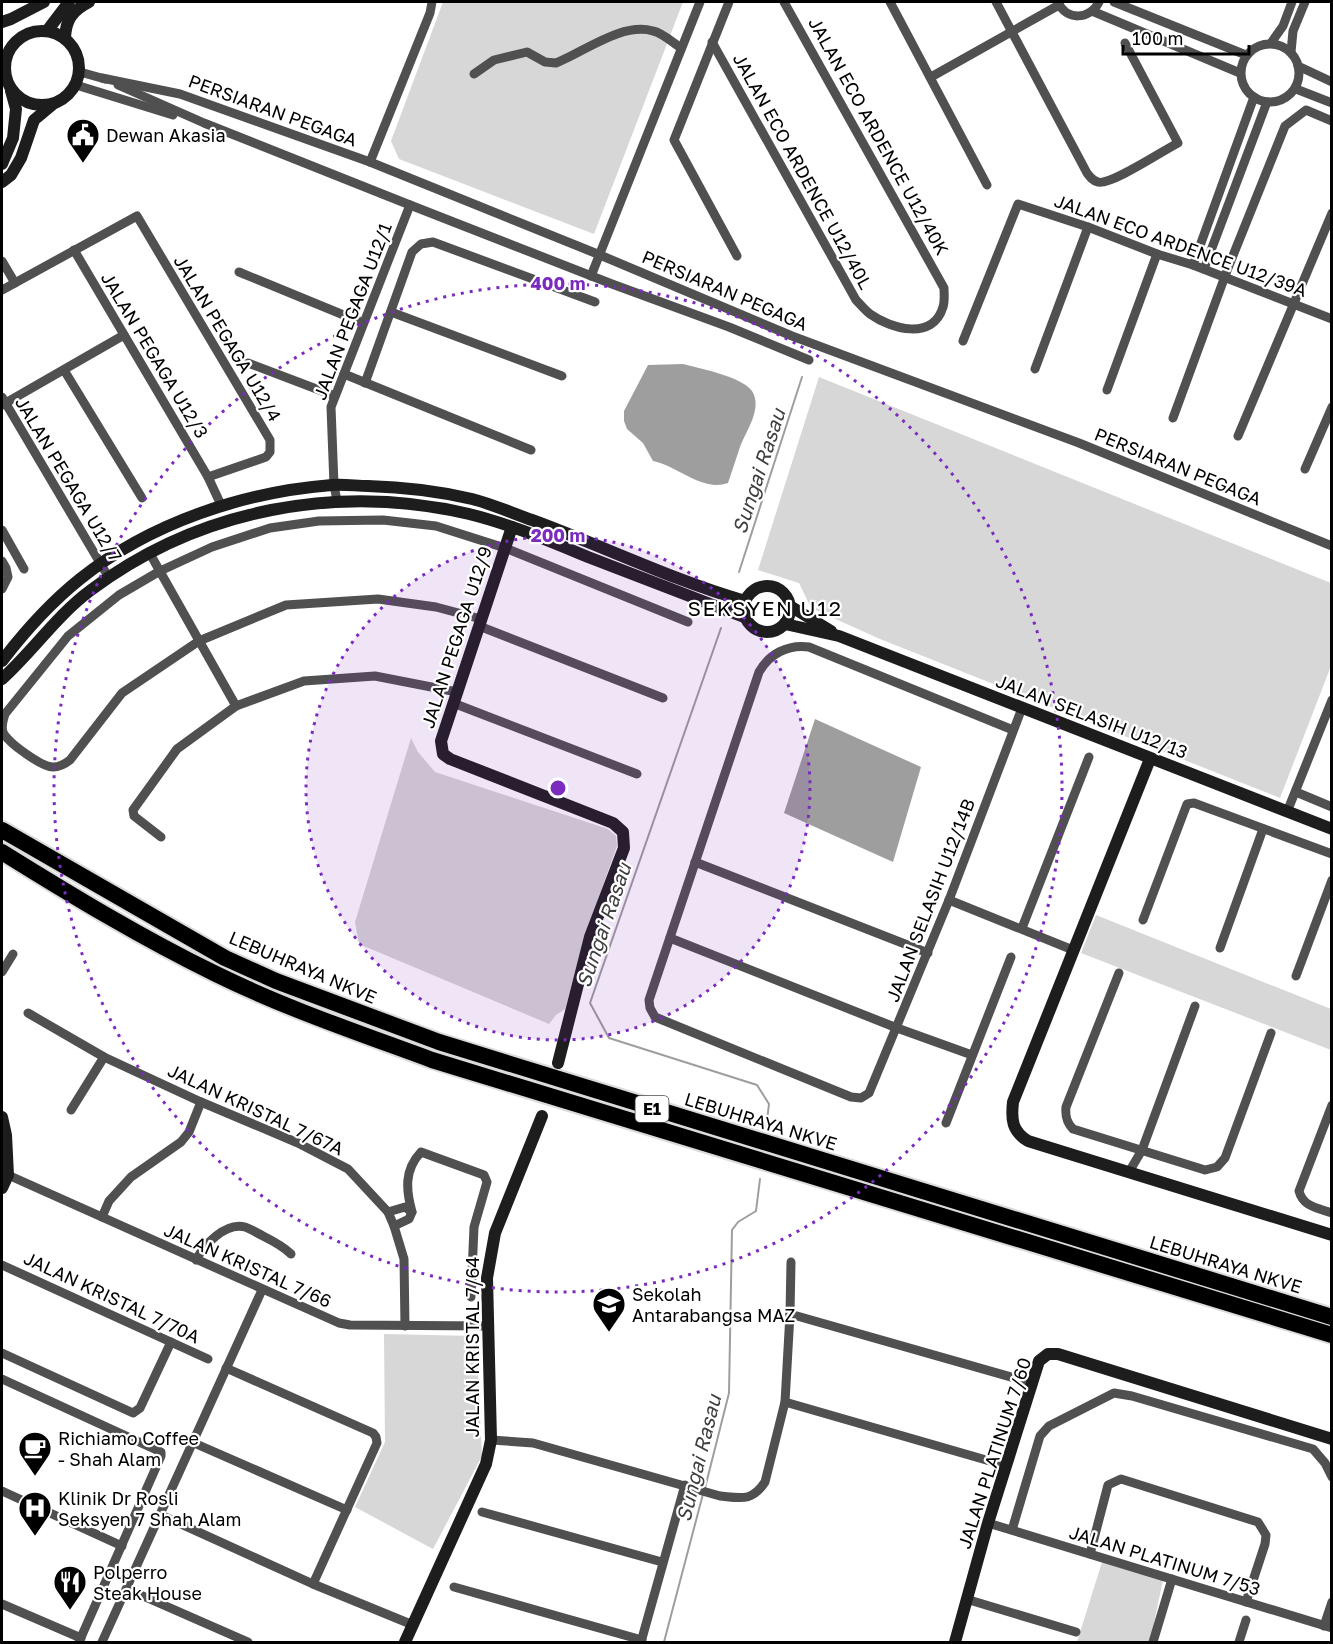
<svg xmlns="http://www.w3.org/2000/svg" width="1333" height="1644" font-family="'Golos Text',sans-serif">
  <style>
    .green { fill: #d7d7d7 }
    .water { fill: #9e9e9e }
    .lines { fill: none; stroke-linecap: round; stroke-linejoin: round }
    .stream { stroke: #9e9e9e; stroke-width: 2 }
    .highway-casing { stroke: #dbdbdb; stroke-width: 20 }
    .street { stroke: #505050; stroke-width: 9 }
    .secondary { stroke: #1d1d1d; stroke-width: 12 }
    .highway { stroke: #000; stroke-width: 16 }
    .ring { fill: none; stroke: #7b2cbf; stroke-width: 3; stroke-dasharray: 3 6 }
    .labels { text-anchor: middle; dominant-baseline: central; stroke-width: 4.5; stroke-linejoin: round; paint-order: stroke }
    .shield { fill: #fff; stroke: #4c4c4c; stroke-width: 1.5 }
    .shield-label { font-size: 16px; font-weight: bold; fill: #000 }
    .street-label { font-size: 18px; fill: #000; stroke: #fff }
    .poi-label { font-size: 18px; fill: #000; stroke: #fff; text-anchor: start }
    .water-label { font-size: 20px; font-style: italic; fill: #3f3f3f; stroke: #fff }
    .quarter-label { font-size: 21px; letter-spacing: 1.5px; fill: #000; stroke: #fff }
    .centre { fill: #7b2cbf; stroke: #fff; stroke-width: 3 }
    .ring-label { font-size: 18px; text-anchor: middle; font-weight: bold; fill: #7b2cbf; stroke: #fff; stroke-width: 4.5; stroke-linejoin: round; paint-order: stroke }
  </style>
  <rect width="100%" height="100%" fill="#fff"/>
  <!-- green -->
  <g class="green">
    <path d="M443,2H683L594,234L399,159L391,141Z"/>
    <path d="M819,377L1331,583V666L1280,798L880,639L811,608L799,583L758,570Z"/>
    <path d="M411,738L418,752L435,772L608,829L616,836L617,846L584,938L565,1009L556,1015L549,1024L359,944L355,922Z"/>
    <path d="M1096,915L1331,1009V1050L1081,953Z"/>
    <path d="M384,1334L476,1336L482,1456L433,1549L355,1507L385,1442Z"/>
    <path d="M1102,1562L1163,1580L1150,1642H1077Z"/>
  </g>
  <!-- water -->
  <g class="water">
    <path d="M683,364C698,368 743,377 752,391C763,408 746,431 740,447C736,459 732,471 728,483C702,492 678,466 653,461L643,443L627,429L624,421V411L648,365Z"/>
    <path d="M815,719L921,767L893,862L784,813Z"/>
  </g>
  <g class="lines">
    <!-- stream -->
    <g class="stream">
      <path d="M739,572L802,377"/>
      <path d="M721,628L590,1003L609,1038L757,1085L769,1104L766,1128"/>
      <path d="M705,1488L729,1393L732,1230L738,1222L756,1211L760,1179"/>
      <path d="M664,1642L703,1494"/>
    </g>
    <!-- highway casing -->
    <g class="highway-casing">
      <g id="highway">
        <path d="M2,830L225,958L276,981L439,1042L1332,1317"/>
        <path d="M2,852C71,895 142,938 216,974C285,1008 359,1033 432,1060L1332,1335"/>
      </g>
    </g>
    <!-- street -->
    <g class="street">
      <path d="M729,2L674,140L737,256"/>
      <path d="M890,2L987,185"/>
      <path d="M996,2L1087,173C1090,177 1093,181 1098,182C1110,186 1164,150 1178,143L1125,43"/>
      <path d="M1058,2C1066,21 1090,20 1099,2"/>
      <path d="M1114,2L1246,55"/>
      <path d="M1092,11L1240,73"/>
      <path d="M712,42L856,300C861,305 865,310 870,314C891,329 933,341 943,307C945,301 944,294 944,288L784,2"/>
      <path d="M1271,43L1283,26L1292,2"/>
      <circle cx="1270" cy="73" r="29"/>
      <path d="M1291,52L1293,31L1305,2"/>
      <path d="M1298,66L1332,82"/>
      <path d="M80,72L105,79"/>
      <path d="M474,74L494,60L527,52L545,62L556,63C584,52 622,22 653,31C663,33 673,43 681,48"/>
      <path d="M931,77L1059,5"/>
      <path d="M102,78L180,94L370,162L600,255L792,336L1079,443L1332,546"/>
      <path d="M76,85L173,115"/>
      <path d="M118,85L204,123L410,205L612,284L729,327L809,360"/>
      <path d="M1296,89L1332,103"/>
      <path d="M370,162L430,13L432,2"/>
      <path d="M74,250L208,477L222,507"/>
      <path d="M2,261L15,283"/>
      <path d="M1193,265L1254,97"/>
      <path d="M1204,269L1267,102"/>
      <path d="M239,272L363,323"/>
      <path d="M591,276L700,2"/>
      <path d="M2,290L137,216L270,440V452L266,457L208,477"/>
      <path d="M391,312L562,376"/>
      <path d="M963,341L1018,204L1088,227L1157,254L1193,265L1332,319"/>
      <path d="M248,363L335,396"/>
      <path d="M1035,369L1088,227"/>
      <path d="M64,370L142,498"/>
      <path d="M344,374L531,450"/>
      <path d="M365,383L412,252L421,244L433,242L595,302"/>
      <path d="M1107,390L1157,254"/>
      <path d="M2,397L109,578"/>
      <path d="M2,405L124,335"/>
      <path d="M1173,418L1228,268L1285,126L1306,110L1332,121"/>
      <path d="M1238,436L1332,213"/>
      <path d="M1305,469L1332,407"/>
      <path d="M337,501L334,485L331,407L410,205"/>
      <path d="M2,530L24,569"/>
      <path d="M149,552L236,706"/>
      <path d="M2,561L6,568L8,577L2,589"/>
      <path d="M481,619L436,607L378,599L286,605L199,641L122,693L70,760C65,764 60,767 53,767C42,767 8,743 3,732C1,726 3,720 5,714L68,636L119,595L160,571L212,547L270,528L319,521L383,520L436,526L505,548L688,622"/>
      <path d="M479,626L663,698"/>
      <path d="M453,703L637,774"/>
      <path d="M1013,730L809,647C788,644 769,654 759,672L649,1000L650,1008L655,1017L851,1097L861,1098L869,1093L949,900L1022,708"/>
      <path d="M1296,792L1332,807"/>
      <path d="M1287,812L1332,700"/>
      <path d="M161,837L134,816L133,810L177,749L236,706L304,681L375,676L457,692"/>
      <path d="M695,862L928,953"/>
      <path d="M949,900L1073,950"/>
      <path d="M1143,920L1187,804L1194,803L1332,854"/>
      <path d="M1022,928L1089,757"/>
      <path d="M670,938L897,1028L972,1055"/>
      <path d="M1220,948L1263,829"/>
      <path d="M2,972L13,954"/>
      <path d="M1119,973L1066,1107C1065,1117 1067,1123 1073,1129L1205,1170L1217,1167L1225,1158L1271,1033"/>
      <path d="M1296,976L1332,880"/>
      <path d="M28,1013L104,1057L201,1102L298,1143L348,1169L388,1212L394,1226L404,1259L405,1326"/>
      <path d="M1332,1105L1299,1191C1303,1207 1318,1208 1332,1213"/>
      <path d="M71,1110L104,1057"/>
      <path d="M946,1123L1011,957"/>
      <path d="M1129,1172L1142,1150L1195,1006"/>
      <path d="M2,1175H8L339,1323L350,1325L488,1326"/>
      <path d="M388,1212L405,1207L412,1212"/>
      <path d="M102,1217L109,1201L131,1177L181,1142L189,1132L201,1102"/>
      <path d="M394,1226L409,1219L412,1212C406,1190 404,1170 421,1152L484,1175L487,1182L474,1227L471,1297"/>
      <path d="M196,1260C204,1245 225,1222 245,1227C251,1229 257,1233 263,1236C273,1241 283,1246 291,1254"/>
      <path d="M2,1265L208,1359"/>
      <path d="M790,1314L1032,1383"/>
      <path d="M2,1353L133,1413L140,1408L171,1342"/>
      <path d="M226,1368L373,1433L376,1437L377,1443L313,1584"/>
      <path d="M2,1379L161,1452V1456L79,1642"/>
      <path d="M785,1402L1007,1466"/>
      <path d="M491,1440L533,1443L720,1496C741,1498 752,1502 765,1482L785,1402L790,1314L791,1262"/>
      <path d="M194,1443L347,1510"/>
      <path d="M2,1491L122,1546"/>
      <path d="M482,1512L662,1562"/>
      <path d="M161,1515L313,1584L413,1625"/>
      <path d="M988,1523L1332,1628"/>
      <path d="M1012,1530L1040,1436L1049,1426L1114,1393L1132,1396L1313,1449L1325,1463L1332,1477"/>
      <path d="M1090,1554L1108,1485L1121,1479L1258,1522L1266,1535L1265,1544L1246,1602"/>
      <path d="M454,1587L642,1640"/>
      <path d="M127,1589L248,1642"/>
      <path d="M966,1599L1076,1632"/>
      <path d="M2,1604L81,1638"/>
      <path d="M1324,1626L1332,1602"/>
      <path d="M102,1642L262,1290"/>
      <path d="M641,1642L685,1485"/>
      <path d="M1153,1642L1172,1579"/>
      <path d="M1239,1642L1246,1620"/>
    </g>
    <!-- secondary -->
    <g class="secondary">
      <path d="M2,22L11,19L44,2"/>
      <circle cx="42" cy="68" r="37"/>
      <path d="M47,31L69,2"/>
      <path d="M65,38C66,19 72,11 89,2"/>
      <path d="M2,164L13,138L16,109L11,91"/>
      <path d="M2,182L11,175L21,158L34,120L52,105"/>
      <path d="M512,527L441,741L443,754L450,759L613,823L623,832L624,848L590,937L558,1063"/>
      <circle cx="767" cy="609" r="23"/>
      <path d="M790,606L831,631"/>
      <path d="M785,624L839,636L1332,829"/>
      <path d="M2,661C25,631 50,603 80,579C150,523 243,492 332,485C344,484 357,486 368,486C403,487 438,491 472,499C492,504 512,513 532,520C603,546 672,580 745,601"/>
      <path d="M2,679C33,651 57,615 91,590C199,509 338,483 469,514C510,524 549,541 588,557C640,577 692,597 744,617"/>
      <path d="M1150,759L1013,1102C1011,1120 1012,1131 1028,1141L1332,1235"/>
      <path d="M2,1117L6,1135L8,1175L2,1188"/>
      <path d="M405,1642L486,1464L491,1440L487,1278L495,1233L542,1116"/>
      <path d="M955,1642L988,1523L1039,1361L1048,1354H1058L1332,1439"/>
    </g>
    <!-- highway -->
    <use href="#highway" class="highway"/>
  </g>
  <!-- distance rings -->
  <circle cx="558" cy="788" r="252" fill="#7b2cbf" fill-opacity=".12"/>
  <g class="ring">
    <circle cx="558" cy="788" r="252"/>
    <circle cx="558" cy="788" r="504"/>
  </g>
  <!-- icons -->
  <defs>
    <g id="civic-pin" transform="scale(1.725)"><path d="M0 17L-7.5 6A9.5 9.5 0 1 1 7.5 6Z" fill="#000" stroke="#fff"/><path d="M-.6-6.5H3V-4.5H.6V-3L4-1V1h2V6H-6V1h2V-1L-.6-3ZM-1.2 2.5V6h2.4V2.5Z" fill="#fff"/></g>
    <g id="school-pin" transform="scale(1.725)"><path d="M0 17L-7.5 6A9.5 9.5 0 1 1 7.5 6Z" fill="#000" stroke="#fff"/><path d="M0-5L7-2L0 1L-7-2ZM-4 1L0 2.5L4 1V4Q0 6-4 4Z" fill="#fff"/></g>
    <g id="cafe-pin" transform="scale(1.725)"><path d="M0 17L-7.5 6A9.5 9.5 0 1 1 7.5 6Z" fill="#000" stroke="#fff"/><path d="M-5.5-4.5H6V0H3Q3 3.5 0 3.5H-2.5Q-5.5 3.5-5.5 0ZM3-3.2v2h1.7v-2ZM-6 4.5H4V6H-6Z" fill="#fff"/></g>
    <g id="hospital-pin" transform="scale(1.725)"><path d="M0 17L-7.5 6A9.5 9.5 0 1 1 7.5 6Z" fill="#000" stroke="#fff"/><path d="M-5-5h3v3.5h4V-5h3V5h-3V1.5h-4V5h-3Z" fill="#fff"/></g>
    <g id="restaurant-pin" transform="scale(1.725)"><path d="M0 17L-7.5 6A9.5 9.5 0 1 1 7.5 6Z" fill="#000" stroke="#fff"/><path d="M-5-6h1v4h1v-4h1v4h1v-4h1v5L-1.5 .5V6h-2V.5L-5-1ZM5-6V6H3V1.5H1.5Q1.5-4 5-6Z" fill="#fff"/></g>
  </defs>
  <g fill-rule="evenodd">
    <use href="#civic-pin" x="83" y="135"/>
    <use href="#school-pin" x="609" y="1304"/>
    <use href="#cafe-pin" x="35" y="1448"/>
    <use href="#hospital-pin" x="35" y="1508"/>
    <use href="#restaurant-pin" x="70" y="1582"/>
  </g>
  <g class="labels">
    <!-- shield labels -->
    <rect class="shield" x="635.5" y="1096" width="33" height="26" rx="4.5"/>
    <g class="shield-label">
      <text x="652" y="1109">E1</text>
    </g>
    <!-- street labels -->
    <g class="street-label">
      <text transform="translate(273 110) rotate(20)">PERSIARAN PEGAGA</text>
      <text transform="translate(879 136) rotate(61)">JALAN ECO ARDENCE U12/40K</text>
      <text transform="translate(803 171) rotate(61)">JALAN ECO ARDENCE U12/40L</text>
      <text transform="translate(1181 245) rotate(20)">JALAN ECO ARDENCE U12/39A</text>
      <text transform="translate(725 290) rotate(23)">PERSIARAN PEGAGA</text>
      <text transform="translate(352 311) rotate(-69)">JALAN PEGAGA U12/1</text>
      <text transform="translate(228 338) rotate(59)">JALAN PEGAGA U12/4</text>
      <text transform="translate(155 355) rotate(59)">JALAN PEGAGA U12/3</text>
      <text transform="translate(1178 466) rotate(22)">PERSIARAN PEGAGA</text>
      <text transform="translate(69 479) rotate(59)">JALAN PEGAGA U12/7</text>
      <text transform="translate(456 637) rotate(-72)">JALAN PEGAGA U12/9</text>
      <text transform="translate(1092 716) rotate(21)">JALAN SELASIH U12/13</text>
      <text transform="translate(930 900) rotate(-69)">JALAN SELASIH U12/14B</text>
      <text transform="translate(303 967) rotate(23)">LEBUHRAYA NKVE</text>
      <text transform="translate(256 1109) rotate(25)">JALAN KRISTAL 7/67A</text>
      <text transform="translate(761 1121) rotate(17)">LEBUHRAYA NKVE</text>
      <text transform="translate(1226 1264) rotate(17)">LEBUHRAYA NKVE</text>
      <text transform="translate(248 1265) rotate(24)">JALAN KRISTAL 7/66</text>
      <text transform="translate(112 1297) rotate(25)">JALAN KRISTAL 7/70A</text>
      <text transform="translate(472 1347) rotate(-90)">JALAN KRISTAL 7/64</text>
      <text transform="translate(994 1453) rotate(-72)">JALAN PLATINUM 7/60</text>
      <text transform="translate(1165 1560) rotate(17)">JALAN PLATINUM 7/53</text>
    </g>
    <!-- poi labels -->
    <g class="poi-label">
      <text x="106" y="135">Dewan Akasia</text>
      <text x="632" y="1294">Sekolah<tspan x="632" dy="21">Antarabangsa MAZ</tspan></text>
      <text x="58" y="1438">Richiamo Coffee<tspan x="58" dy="21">- Shah Alam</tspan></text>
      <text x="58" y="1498">Klinik Dr Rosli<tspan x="58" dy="21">Seksyen 7 Shah Alam</tspan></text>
      <text x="93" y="1572">Polperro<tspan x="93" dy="21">Steak House</tspan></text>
    </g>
    <!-- water labels -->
    <g class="water-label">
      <text transform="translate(758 471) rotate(-72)">Sungai Rasau</text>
      <text transform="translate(603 925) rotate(-71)">Sungai Rasau</text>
      <text transform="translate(698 1458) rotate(-76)">Sungai Rasau</text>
    </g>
    <!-- quarter labels -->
    <g class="quarter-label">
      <text x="765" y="608">SEKSYEN U12</text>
    </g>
  </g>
  <circle cx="558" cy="788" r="9" class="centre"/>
  <g class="ring-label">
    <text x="558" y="290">400 m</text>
    <text x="558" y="542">200 m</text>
  </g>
  <!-- border -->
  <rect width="1333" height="1644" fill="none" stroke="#000000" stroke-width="6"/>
  <!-- scale -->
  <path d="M1123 45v9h126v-9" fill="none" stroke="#000000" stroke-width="3"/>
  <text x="1132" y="45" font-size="18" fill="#000000" stroke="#ffffff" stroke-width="4.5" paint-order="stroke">100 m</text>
</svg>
